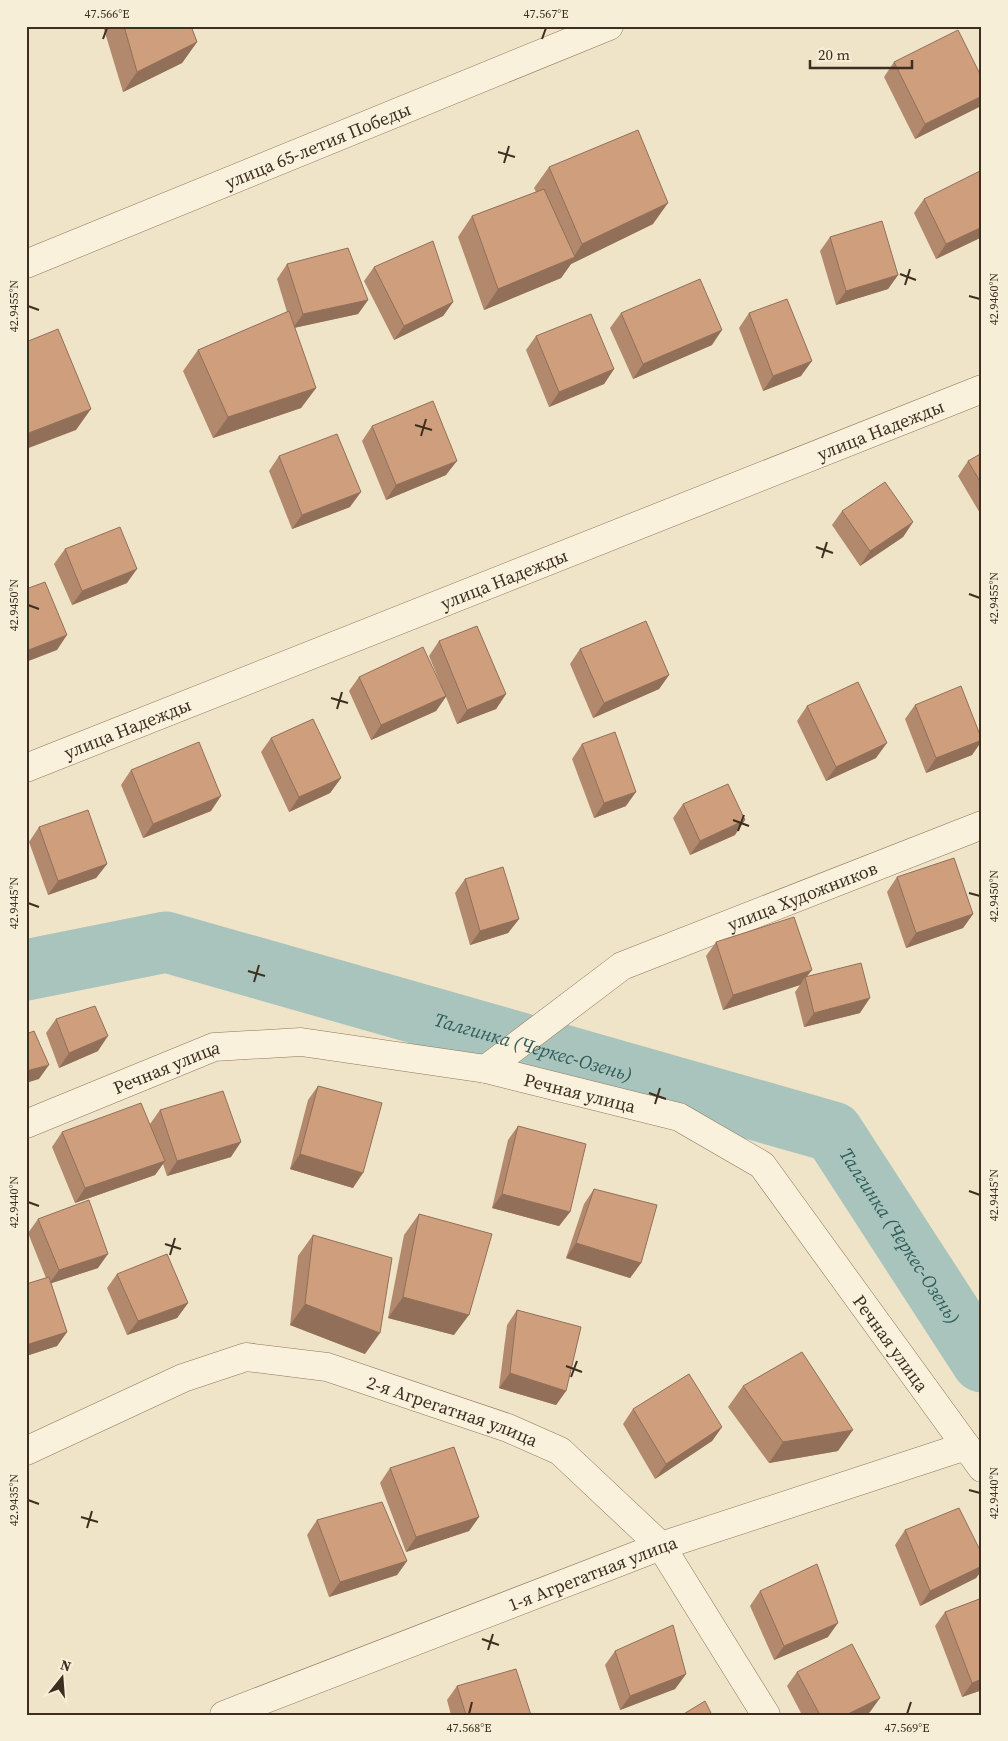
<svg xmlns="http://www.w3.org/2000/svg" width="1008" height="1741" font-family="'Source Serif 4',serif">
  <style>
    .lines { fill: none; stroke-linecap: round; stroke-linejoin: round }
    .river { stroke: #a9c4bc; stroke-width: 61 }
    .minor-casing { stroke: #8d765c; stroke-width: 29 }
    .minor { stroke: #faf1dc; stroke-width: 28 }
    .wall { fill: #b2896c }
    .shaded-wall { fill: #916f58 }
    .building { fill: #cf9f7d; stroke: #916f58 }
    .ticks { fill: none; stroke: #3d2e20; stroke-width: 2 }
    .labels { text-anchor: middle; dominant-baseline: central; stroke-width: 4; stroke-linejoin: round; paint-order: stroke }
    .street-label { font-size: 18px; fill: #3d2e20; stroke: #f7eed8 }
    .water-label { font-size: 19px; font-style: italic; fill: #2f5d5a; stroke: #f7eed8 }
    .neatline { fill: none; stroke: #3d2e20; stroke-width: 2 }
    .ticks-label { font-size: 12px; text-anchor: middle; fill: #3d2e20 }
  </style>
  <rect width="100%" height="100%" fill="#f0e4c8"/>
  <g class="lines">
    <!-- river -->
    <path class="river" id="s1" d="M26,970L166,942L833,1132L982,1362"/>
    <!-- minor casing -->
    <g class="minor-casing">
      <g id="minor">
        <path id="s2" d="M26,264L609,26"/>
        <path id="s3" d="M26,768L982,389"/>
        <path id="s4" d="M486,1069L622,966L982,825"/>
        <path id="s5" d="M26,1124L214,1047L301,1042L486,1069L679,1117L762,1165L982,1468"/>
        <path id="s6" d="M26,1451L183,1378L246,1357L327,1367L508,1428L560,1451L661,1546L766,1715"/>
        <path id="s7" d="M224,1715L661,1546L966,1446"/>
      </g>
    </g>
    <!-- minor -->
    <use href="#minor" class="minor"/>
  </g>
  <!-- wall -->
  <g class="wall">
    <path d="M103,26H191L197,42L182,63L123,92Z"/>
    <path d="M894,62L979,107L915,139L884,77Z"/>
    <path d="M549,167L653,224L571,264L561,278L484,310L458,237L472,216L536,192L534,188Z"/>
    <path d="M924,199L982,237L936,259L914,213Z"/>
    <path d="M830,237L898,275L888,289L836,305L820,251Z"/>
    <path d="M287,264L368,300L358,314L294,328L316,388L301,408L213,438L183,371L198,350L287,312L277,279Z"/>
    <path d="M374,267L453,302L443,316L394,340L364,281Z"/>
    <path d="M621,313L712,345L633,379L610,328Z"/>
    <path d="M749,313L801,376L763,391L739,328Z"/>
    <path d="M536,336L614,369L604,384L549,407L526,350Z"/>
    <path d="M372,426L446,475L386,500L362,441Z"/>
    <path d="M982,453V515H981L958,476L968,461Z"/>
    <path d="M279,456L350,507L292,529L269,471Z"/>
    <path d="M842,511L913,522L903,537L860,566L832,525Z"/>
    <path d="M65,549L127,583L72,605L54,564Z"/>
    <path d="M439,641L506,694L496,709L457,724L446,697L436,711L371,740L349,691L359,677L441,685L429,656Z"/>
    <path d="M580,649L669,675L659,689L593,718L570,664Z"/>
    <path d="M915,705L982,740V741L972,755L926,773L905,719Z"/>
    <path d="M807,706L876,758L826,781L797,721Z"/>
    <path d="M271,738L341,778L330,793L289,812L261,752Z"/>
    <path d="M582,744L626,806L594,818L572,759Z"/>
    <path d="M131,770L211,811L143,838L121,785Z"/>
    <path d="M683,804L735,835L690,855L673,818Z"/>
    <path d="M39,827L107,864L96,878L48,895L29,842Z"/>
    <path d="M897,877L973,914L963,928L906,948L887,892Z"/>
    <path d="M465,879L519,919L508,933L470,945L455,893Z"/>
    <path d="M716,942L807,977L860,1013L804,1027L795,992L800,985L723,1010L706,956Z"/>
    <path d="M56,1019L98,1051L59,1068L46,1033Z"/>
    <path d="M318,1086L353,1188L290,1169L308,1100Z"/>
    <path d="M160,1110L231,1157L167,1176L163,1164L155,1175L75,1203L52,1147L62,1132L150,1124Z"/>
    <path d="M518,1126L570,1212L559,1226L492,1208L508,1140Z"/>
    <path d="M594,1189L641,1263L630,1278L566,1258L584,1204Z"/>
    <path d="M419,1214L454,1335L388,1318L404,1235Z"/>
    <path d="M38,1219L98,1268L51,1283L67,1332L57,1346L26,1356V1284L46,1278L28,1233Z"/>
    <path d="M313,1235L365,1354L290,1325L298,1256Z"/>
    <path d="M117,1274L188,1303L177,1318L127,1335L107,1288Z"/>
    <path d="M517,1310L566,1391L556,1405L499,1388L507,1325Z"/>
    <path d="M743,1386L838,1451L769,1463L728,1407Z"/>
    <path d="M633,1409L722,1427L712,1441L655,1479L623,1424Z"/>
    <path d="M390,1468L479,1517L469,1531L406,1552L380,1483Z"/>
    <path d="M317,1520L407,1561L397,1575L329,1597L307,1535Z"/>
    <path d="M905,1530L982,1554V1570L976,1578L920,1606L895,1545Z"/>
    <path d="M760,1591L828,1637L774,1660L750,1606Z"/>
    <path d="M982,1598V1690L962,1697L935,1626L945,1612Z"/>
    <path d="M615,1651L686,1674L675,1689L620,1710L605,1665Z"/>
    <path d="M797,1672L870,1712L865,1715H802L787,1686Z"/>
    <path d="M457,1686L531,1715H451L447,1700Z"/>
  </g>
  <!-- shaded-wall -->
  <g class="shaded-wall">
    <path d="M197,42L182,63L123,92L137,72Z"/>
    <path d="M982,96V103L979,107L915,139L925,124Z"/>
    <path d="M668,203L653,224L571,264L561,278L484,310L498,289L573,258L582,244Z"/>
    <path d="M982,227V237L936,259L946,244Z"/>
    <path d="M898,275L888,289L836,305L846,291Z"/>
    <path d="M368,300L358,314L293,328L303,314Z"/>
    <path d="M453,302L443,316L394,340L404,326Z"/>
    <path d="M722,330L712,345L633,379L643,364Z"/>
    <path d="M812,361L801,376L763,391L773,376Z"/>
    <path d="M614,369L604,384L549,407L559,392Z"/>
    <path d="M316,388L301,408L213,438L228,417Z"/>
    <path d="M91,409L76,430L26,449V434Z"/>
    <path d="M457,461L446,475L386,500L396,485Z"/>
    <path d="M361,492L350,507L292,529L302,515Z"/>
    <path d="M913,522L903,537L860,566L870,551Z"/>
    <path d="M137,569L127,583L72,605L82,591Z"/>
    <path d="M67,635L57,650L26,662V651Z"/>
    <path d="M669,675L659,689L593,718L604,703Z"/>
    <path d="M506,694L496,709L457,724L467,710Z"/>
    <path d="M446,696L436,711L371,740L381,725Z"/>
    <path d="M982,740L972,755L926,773L936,758Z"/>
    <path d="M887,743L876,758L826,781L836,767Z"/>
    <path d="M341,778L330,793L289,812L299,797Z"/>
    <path d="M636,792L626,806L594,818L604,803Z"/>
    <path d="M221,796L211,811L143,838L153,824Z"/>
    <path d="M745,820L735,835L690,855L700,841Z"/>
    <path d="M107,864L96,878L48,895L58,881Z"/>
    <path d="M973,914L963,928L906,948L916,933Z"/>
    <path d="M519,919L508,933L470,945L480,931Z"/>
    <path d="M812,970L805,979V977L800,985L723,1010L733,995Z"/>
    <path d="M870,998L860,1013L804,1027L814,1013Z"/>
    <path d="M108,1036L98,1051L59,1068L69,1053Z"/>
    <path d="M49,1065L39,1079L26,1083V1071Z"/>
    <path d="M241,1142L231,1157L167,1176L177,1161Z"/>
    <path d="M300,1154L363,1173L353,1188L290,1169Z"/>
    <path d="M165,1161L155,1175L75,1203L85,1188Z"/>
    <path d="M502,1194L570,1212L559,1226L492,1208Z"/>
    <path d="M576,1243L641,1263L630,1278L566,1258Z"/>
    <path d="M108,1254L98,1268L49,1284L59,1270Z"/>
    <path d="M403,1297L469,1315L454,1335L388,1318Z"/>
    <path d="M188,1303L177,1318L127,1335L138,1321Z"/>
    <path d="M305,1304L380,1333L365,1354L290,1325Z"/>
    <path d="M67,1332L57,1346L26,1356V1345Z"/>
    <path d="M510,1373L566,1391L556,1405L499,1388Z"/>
    <path d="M722,1427L712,1441L655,1479L666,1464Z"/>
    <path d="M853,1430L838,1451L769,1463L783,1442Z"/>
    <path d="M479,1517L469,1531L406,1552L416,1537Z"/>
    <path d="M407,1561L397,1575L329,1597L340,1582Z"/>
    <path d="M982,1566V1570L976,1578L920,1606L930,1591Z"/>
    <path d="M838,1623L828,1637L774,1660L784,1646Z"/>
    <path d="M686,1674L675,1689L620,1710L630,1696Z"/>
    <path d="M982,1679V1690L962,1697L972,1683Z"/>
    <path d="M880,1698L870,1712L865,1715H846Z"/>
  </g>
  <!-- building -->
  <g class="building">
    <path d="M124,26H191L197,42L137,72Z"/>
    <path d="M958,30L982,78V96L925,124L894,62Z"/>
    <path d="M638,130L668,203L582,244L549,167Z"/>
    <path d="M982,170V227L946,244L924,199Z"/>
    <path d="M544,189L575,257L498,289L472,216Z"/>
    <path d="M882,221L898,275L846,291L830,237Z"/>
    <path d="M433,241L453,302L404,326L374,267Z"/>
    <path d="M348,248L368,300L303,314L287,264Z"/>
    <path d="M700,279L722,330L643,364L621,313Z"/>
    <path d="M787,299L812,361L773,376L749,313Z"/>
    <path d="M289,311L316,388L228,417L198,350Z"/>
    <path d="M591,314L614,369L559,392L536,336Z"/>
    <path d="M58,329L91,409L26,434V342Z"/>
    <path d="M433,401L457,461L396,485L372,426Z"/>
    <path d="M337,434L361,492L302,515L279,456Z"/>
    <path d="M982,453V485L968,461Z"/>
    <path d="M885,482L913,522L870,551L842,511Z"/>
    <path d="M120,527L137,569L82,591L65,549Z"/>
    <path d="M45,582L67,635L26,651V589Z"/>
    <path d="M646,621L669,675L604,703L580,649Z"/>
    <path d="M477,626L506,694L467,710L439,641Z"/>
    <path d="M423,647L446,696L381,725L359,677Z"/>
    <path d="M858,682L887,743L836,767L807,706Z"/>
    <path d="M961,686L982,740L936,758L915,705Z"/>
    <path d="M313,719L341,778L299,797L271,738Z"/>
    <path d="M615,732L636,792L604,803L582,744Z"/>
    <path d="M199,742L221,796L153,824L131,770Z"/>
    <path d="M728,784L745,820L700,841L683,804Z"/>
    <path d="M88,810L107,864L58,881L39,827Z"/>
    <path d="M954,858L973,914L916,933L897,877Z"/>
    <path d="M503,867L519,919L480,931L465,879Z"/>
    <path d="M794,917L812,970L733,995L716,942Z"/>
    <path d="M861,963L870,998L814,1013L805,977Z"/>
    <path d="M95,1006L108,1036L69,1053L56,1019Z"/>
    <path d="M34,1031L49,1065L26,1071V1034Z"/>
    <path d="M318,1086L382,1103L363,1173L300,1154Z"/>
    <path d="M223,1091L241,1142L177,1161L160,1110Z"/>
    <path d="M141,1103L165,1161L85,1188L62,1132Z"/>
    <path d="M518,1126L586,1144L570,1212L502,1194Z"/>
    <path d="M594,1189L657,1205L641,1263L576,1243Z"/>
    <path d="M89,1200L108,1254L59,1270L38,1219Z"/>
    <path d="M419,1214L492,1234L469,1315L403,1297Z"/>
    <path d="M313,1235L392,1258L380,1333L305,1304Z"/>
    <path d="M167,1254L188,1303L138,1321L117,1274Z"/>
    <path d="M49,1277L67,1332L26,1345V1284Z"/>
    <path d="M517,1310L581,1327L566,1391L510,1373Z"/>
    <path d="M802,1352L853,1430L783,1442L743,1386Z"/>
    <path d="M689,1374L722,1427L666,1464L633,1409Z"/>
    <path d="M454,1447L479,1517L416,1537L390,1468Z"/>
    <path d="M382,1502L407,1561L340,1582L317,1520Z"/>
    <path d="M959,1508L982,1554V1566L930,1591L905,1530Z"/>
    <path d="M817,1564L838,1623L784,1646L760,1591Z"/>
    <path d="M982,1598V1679L972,1683L945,1612Z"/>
    <path d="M673,1625L686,1674L630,1696L615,1651Z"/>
    <path d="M852,1644L880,1698L846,1715H820L797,1672Z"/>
    <path d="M516,1669L531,1715H466L457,1686Z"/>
    <path d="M705,1701L712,1715H682Z"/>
  </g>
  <!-- ticks -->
  <path class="ticks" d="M103,39L107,28M542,39L546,28M498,152L515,157M504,163L509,146M900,274L916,280M905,285L910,269M969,296L980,299M28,306L39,310M415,425L432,430M421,436L426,419M816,547L833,553M822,558L827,542M969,594L980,598M28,605L39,609M331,698L348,703M337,709L342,692M733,820L749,826M738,831L744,815M969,893L980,896M28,903L39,907M248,971L265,976M254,982L259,965M649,1093L666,1099M655,1104L660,1088M969,1191L980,1195M28,1202L39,1206M165,1244L181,1249M170,1255L175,1238M566,1366L582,1372M571,1377L577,1361M969,1490L980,1493M28,1500L39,1504M81,1517L98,1522M87,1528L92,1511M482,1639L499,1645M488,1650L493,1634M469,1714L472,1702M907,1714L911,1702"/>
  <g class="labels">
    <!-- street labels -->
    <g class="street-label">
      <text stroke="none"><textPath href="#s2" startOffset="315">улица 65-летия Победы</textPath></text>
      <text stroke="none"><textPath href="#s3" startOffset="919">улица Надежды</textPath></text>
      <text stroke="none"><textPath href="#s3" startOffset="514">улица Надежды</textPath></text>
      <text stroke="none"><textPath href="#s3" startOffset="109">улица Надежды</textPath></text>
      <text stroke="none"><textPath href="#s4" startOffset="364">улица Художников</textPath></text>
      <text stroke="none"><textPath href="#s5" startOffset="152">Речная улица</textPath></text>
      <text stroke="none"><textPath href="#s5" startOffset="574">Речная улица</textPath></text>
      <text stroke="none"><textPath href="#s5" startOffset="992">Речная улица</textPath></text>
      <text stroke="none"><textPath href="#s6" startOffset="454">2-я Агрегатная улица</textPath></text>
      <text stroke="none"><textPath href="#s7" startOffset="395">1-я Агрегатная улица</textPath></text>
    </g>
    <!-- water labels -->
    <g class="water-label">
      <text stroke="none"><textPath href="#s1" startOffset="525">Талгинка (Черкес-Озень)</textPath></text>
      <text stroke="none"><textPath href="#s1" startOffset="960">Талгинка (Черкес-Озень)</textPath></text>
    </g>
  </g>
  <!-- border -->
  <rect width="1008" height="1741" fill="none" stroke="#f7eed8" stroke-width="55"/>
  <!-- north arrow -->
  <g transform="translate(62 1678) rotate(17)" stroke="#f7eed8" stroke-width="4" paint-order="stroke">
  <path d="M0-4L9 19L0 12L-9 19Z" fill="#3d2e20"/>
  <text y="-8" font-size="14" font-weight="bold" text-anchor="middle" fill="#3d2e20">N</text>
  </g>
  <!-- scale -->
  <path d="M810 60v8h102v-8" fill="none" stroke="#3d2e20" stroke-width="2.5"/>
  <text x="818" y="60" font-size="15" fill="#3d2e20" stroke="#f7eed8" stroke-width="4" paint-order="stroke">20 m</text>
  <rect x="28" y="28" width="952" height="1686" class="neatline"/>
  <g class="ticks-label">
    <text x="107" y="18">47.566°E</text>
    <text x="546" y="18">47.567°E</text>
    <text transform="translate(994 299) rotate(-90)" y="4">42.9460°N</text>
    <text transform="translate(14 306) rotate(-90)" y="4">42.9455°N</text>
    <text transform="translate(994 598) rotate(-90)" y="4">42.9455°N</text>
    <text transform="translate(14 605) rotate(-90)" y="4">42.9450°N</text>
    <text transform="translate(994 896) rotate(-90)" y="4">42.9450°N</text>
    <text transform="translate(14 903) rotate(-90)" y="4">42.9445°N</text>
    <text transform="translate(994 1195) rotate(-90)" y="4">42.9445°N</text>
    <text transform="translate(14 1202) rotate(-90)" y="4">42.9440°N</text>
    <text transform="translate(994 1493) rotate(-90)" y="4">42.9440°N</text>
    <text transform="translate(14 1500) rotate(-90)" y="4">42.9435°N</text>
    <text x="469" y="1732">47.568°E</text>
    <text x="907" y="1732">47.569°E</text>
  </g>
</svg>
